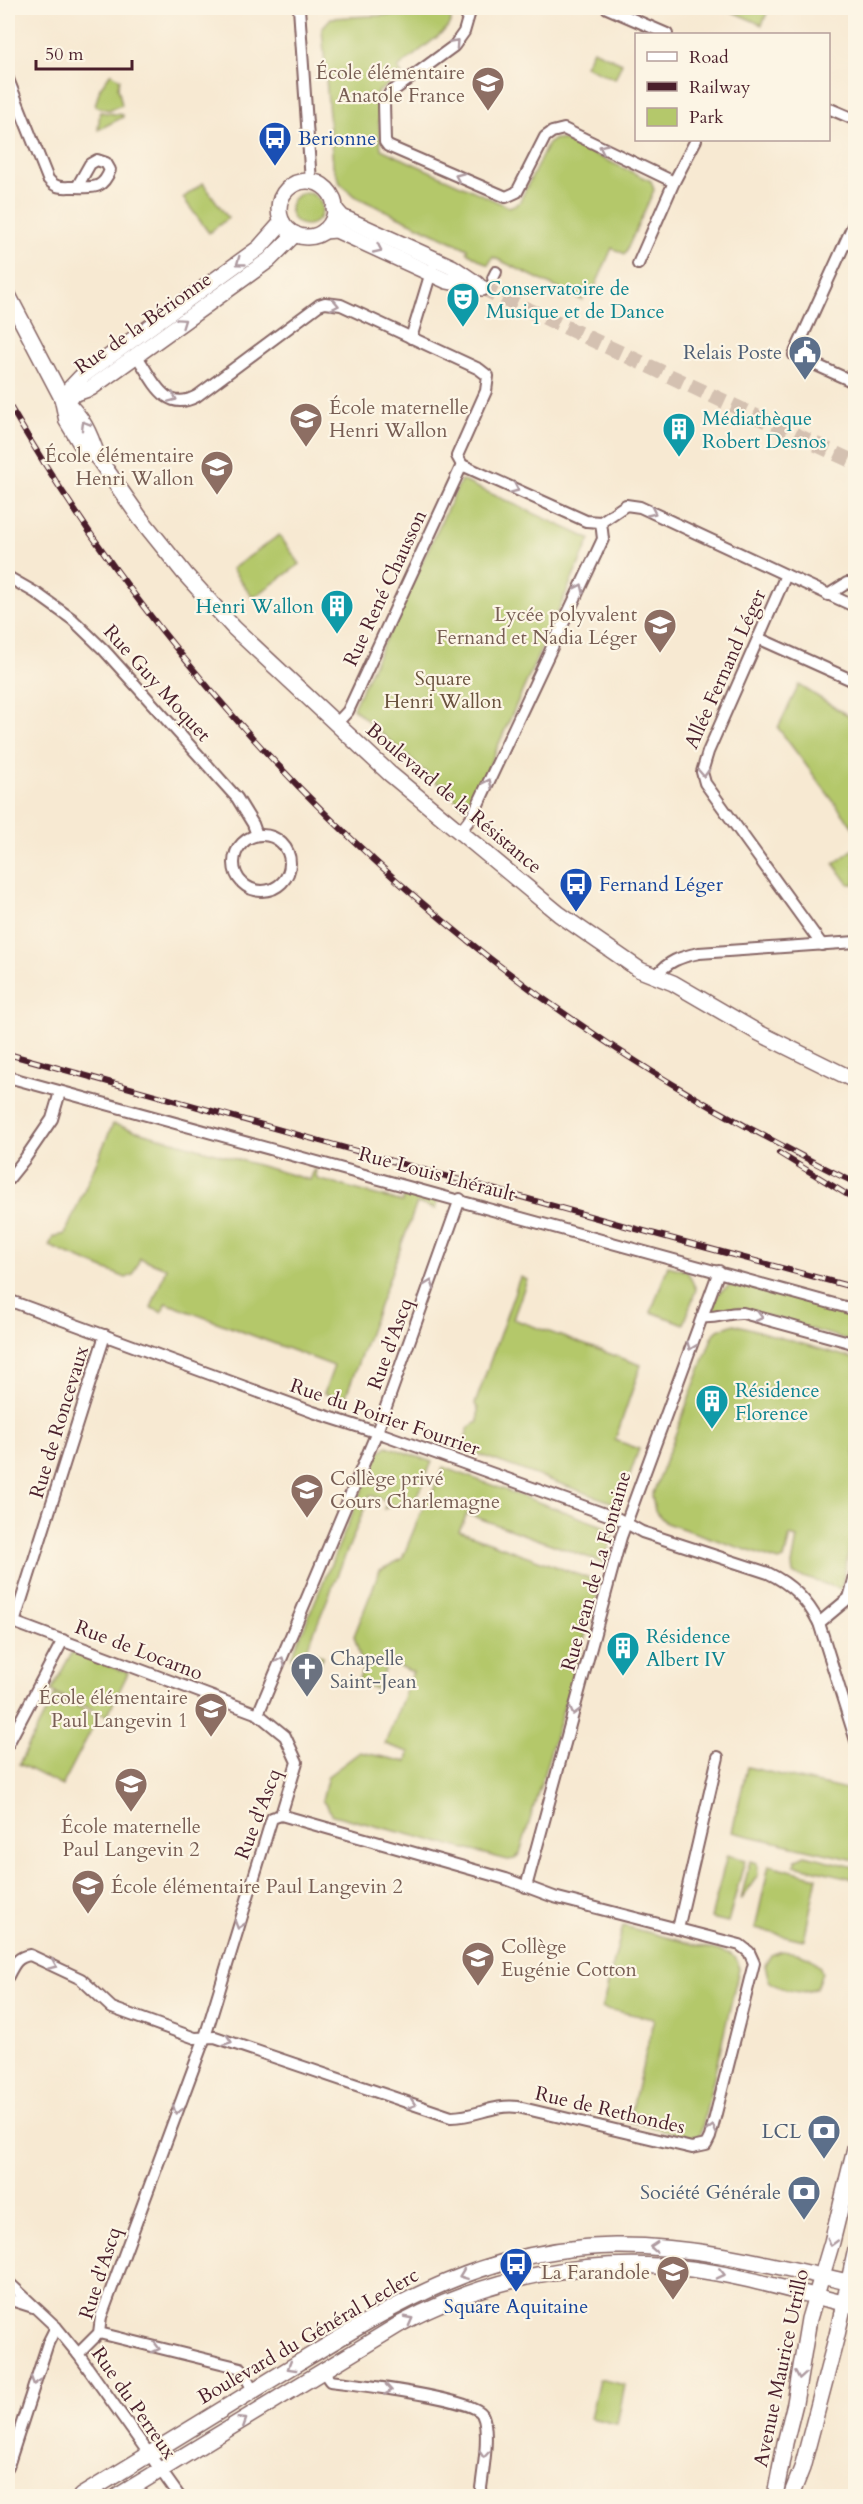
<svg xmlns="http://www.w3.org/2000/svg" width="863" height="2504" font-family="Cardo,serif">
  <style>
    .green { fill: #b4c86b; stroke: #7f744b; stroke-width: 1.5 }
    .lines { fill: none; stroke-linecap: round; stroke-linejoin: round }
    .secondary-tunnel { stroke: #d4c1b1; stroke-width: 15; stroke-dasharray: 15 8; stroke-linecap: butt }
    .street-casing { stroke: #876665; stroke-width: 14 }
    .secondary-casing { stroke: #876665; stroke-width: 18 }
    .street { stroke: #fff; stroke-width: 10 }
    .secondary { stroke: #fff; stroke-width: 15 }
    .rail-casing { stroke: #4a1f2b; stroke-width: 6 }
    .rail { stroke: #fcf5e5; stroke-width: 4; stroke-dasharray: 11; stroke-linecap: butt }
    .oneway { stroke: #ae9aa0 }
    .labels { text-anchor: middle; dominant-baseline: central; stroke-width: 4.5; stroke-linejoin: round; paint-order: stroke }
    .education-label { font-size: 20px; fill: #785e54; stroke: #fcf5e5; text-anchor: end }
    .transit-label { font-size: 20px; fill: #164399; stroke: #fcf5e5; text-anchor: start }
    .culture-label { font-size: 20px; fill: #0d838f; stroke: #fcf5e5; text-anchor: start }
    .street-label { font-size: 20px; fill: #4a1f2b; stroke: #fcf5e5 }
    .service-label { font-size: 20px; fill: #4e5e75; stroke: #fcf5e5; text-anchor: end }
    .park-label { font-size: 20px; fill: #6a523e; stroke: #fcf5e5 }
    .worship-label { font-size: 20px; fill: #5b616d; stroke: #fcf5e5; text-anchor: start }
  </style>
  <rect width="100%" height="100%" fill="#fcf5e5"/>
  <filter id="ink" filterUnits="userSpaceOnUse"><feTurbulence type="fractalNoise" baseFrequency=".0167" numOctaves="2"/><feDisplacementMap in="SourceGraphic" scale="12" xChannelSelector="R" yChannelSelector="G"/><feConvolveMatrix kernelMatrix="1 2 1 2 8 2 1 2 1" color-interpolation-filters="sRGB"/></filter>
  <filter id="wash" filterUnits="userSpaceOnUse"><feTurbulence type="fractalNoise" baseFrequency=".008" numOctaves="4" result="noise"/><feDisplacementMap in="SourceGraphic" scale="24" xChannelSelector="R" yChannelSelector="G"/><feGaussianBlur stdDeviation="1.35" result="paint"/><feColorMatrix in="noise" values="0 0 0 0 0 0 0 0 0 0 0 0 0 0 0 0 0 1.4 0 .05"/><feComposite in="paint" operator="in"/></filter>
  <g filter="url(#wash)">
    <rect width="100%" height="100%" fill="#f7e9d2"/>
    <!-- green -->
    <g class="green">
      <path d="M724,8H769L762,25Z"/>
      <path d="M450,12L451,23L442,33L398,68L402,74L377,93L381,149L509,207L519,203L548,144L555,139L564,140L651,181L654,190L625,254L612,248L594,289L589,287L582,300L493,257L488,265L467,252L468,249L354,196L340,183L333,166L322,28L331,18Z"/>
      <path d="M593,50L622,63L615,79L585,66Z"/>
      <path d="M111,73L120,79L118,87L122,105L108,110L95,106L100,88Z"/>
      <path d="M100,112L123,115V117L98,130Z"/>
      <path d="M203,183L228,218L209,233L183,198Z"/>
      <circle cx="306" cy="209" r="16"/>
      <path d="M461,480L590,539L469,811L353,708Z"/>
      <path d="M279,535L300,564L253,598L232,569Z"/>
      <path d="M799,685L855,720V830L778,728Z"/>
      <path d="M855,848V884H849L834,864Z"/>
      <path d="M113,1124L310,1180L315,1168L317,1179L402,1202L406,1193L438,1201L435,1209L417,1203L344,1401L324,1393L334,1366L166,1303L162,1312L151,1308L166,1268L140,1258L133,1275L126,1278L49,1246L53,1237L65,1234Z"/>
      <path d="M668,1266L687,1271L696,1289L684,1324L651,1312Z"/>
      <path d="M520,1277L527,1280L513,1319L641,1365L615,1440L639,1449L619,1505L461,1448L469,1427L478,1422V1409L475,1404Z"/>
      <path d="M736,1282L855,1315V1342L740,1308H729L711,1313L719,1292Z"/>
      <path d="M734,1324L855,1359V1520L841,1589L793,1574L792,1565L797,1538L790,1536L784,1559L779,1561L666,1523L655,1511L652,1496L713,1335L718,1330Z"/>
      <path d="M387,1446L432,1462L416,1498L384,1509L387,1501L370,1495L307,1649L323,1656L318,1669L291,1658L378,1453Z"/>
      <path d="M443,1467L614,1530L604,1563L467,1514L459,1531L601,1583L520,1853L515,1859L508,1860L333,1815L322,1800L328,1776L360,1752L407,1762L409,1752L385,1744L413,1672L388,1662L376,1689L358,1682L363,1668L354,1636L380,1570L402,1559L426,1500L430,1498Z"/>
      <path d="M72,1652L128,1673L107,1716L51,1691Z"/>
      <path d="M55,1694L98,1717L62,1786L19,1764Z"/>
      <path d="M747,1767L855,1792V1801L848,1804L855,1826V1860L732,1832Z"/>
      <path d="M727,1855L745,1860L728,1922L711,1918Z"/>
      <path d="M805,1855L855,1867V1879L794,1865L796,1859Z"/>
      <path d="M750,1861L757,1863L758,1875L741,1900Z"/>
      <path d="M769,1865L817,1877L804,1940L755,1929Z"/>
      <path d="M623,1926L731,1954L737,1961L739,1969L702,2128L700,2135L693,2137L629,2122L654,2019L602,2008Z"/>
      <path d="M781,1951C796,1952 818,1956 822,1973L816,1988C802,1996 781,1990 769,1981L765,1965L771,1955Z"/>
      <path d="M599,2379L625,2385L617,2424L590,2418Z"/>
    </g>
  </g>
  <g filter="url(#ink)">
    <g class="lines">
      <!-- secondary-tunnel -->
      <path class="secondary-tunnel" d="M482,288L856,463"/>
      <!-- street casing -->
      <g class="street-casing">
        <g id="street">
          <path d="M299,8L311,182"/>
          <path d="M471,8L464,32L454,46L390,93L384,103L385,142L388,146L506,197L517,192L545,137L552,132L564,129L674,182"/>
          <path d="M607,8L667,34"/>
          <path d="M8,79L48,179C56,189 62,187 74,187C92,187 102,191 110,170L106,163L97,160L90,164L77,187"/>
          <path d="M828,108L856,120"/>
          <path d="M856,219L794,355L856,383"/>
          <path d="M638,264L674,182L696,140"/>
          <path d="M493,278L496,272"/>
          <path d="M411,338L432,269"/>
          <path d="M136,355C153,379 164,414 197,396L319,305L325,303L341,305L479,369L488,376L486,391L457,456L462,465L586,521L601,522"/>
          <path d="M601,522L626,505L640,507L786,575L708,752L702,772L705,783L822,945"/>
          <path d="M786,575L856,607"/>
          <path d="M8,577L36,593L72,619L104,650L237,798L253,824L257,835"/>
          <path d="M828,595L847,583H856"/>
          <path d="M758,638L856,682"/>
          <path d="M336,724L348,711L462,465"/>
          <path d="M459,833L473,815L603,539L601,522"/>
          <circle cx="262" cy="863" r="28"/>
          <path d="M656,976C668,961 680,957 699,953L856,942"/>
          <path d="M8,1077L856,1310"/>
          <path d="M8,1180L24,1160L52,1119L60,1092"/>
          <path d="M8,1300L313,1412L385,1435L619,1519L642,1532L768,1573C791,1584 807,1599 819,1623L856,1741"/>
          <path d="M702,1317C716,1319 728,1312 743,1313L849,1342L856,1346"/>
          <path d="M8,1620L258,1714L285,1736L297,1762L281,1815"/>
          <path d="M14,1623L105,1335"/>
          <path d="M819,1623L849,1598L856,1573"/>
          <path d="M258,1714L377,1432L460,1199"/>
          <path d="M8,1744L63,1640"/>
          <path d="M526,1887L621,1537L719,1271"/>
          <path d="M678,1929L718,1757"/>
          <path d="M8,1976C14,1964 17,1957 30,1955L81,1979L112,2008L195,2038L215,2037L451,2117C477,2117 492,2104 518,2107L692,2148L706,2145L710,2137L754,1963L749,1952L740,1945L554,1897L506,1879L281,1815"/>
          <path d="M8,2282L56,2327L78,2354L179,2496"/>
          <path d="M8,2299L33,2307"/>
          <path d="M99,2333L241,2368L253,2390"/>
          <path d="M78,2354L99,2333L101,2317L205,2037L272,1818L281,1815"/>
          <path d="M323,2371L330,2381C354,2384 473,2398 482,2414C491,2431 482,2477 480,2496"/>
          <path d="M8,2466L48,2343L56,2327"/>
        </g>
      </g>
      <!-- secondary casing -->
      <g class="secondary-casing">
        <g id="secondary">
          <circle cx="307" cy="209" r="28"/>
          <path d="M334,208L342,217L452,267L477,284"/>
          <path d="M324,231L336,230L447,281L482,288"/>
          <path d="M8,295L62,398L67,421L81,444L98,458L140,518L185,574L234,628L389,773L559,914L640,970L673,983L759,1033L856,1081"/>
          <path d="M64,395L81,377L259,248L282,222"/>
          <path d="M62,398L91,388L269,260L295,234"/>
          <path d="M62,398C83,418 89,431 98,458"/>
          <path d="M81,2496C146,2456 212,2416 277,2376C389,2308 479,2248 615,2246C696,2245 777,2266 856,2284"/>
          <path d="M118,2496L400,2324C488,2277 592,2256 691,2269C746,2276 801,2294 856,2306"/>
          <path d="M775,2496L785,2443L795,2403L809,2319L832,2242L856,2144"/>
          <path d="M791,2496L802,2468L837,2335L856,2249"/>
        </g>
      </g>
      <!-- street -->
      <use href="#street" class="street"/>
      <!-- secondary -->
      <use href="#secondary" class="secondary"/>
      <!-- rail casing -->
      <g class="rail-casing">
        <g id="rail">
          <path d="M8,403C184,707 441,962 751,1129C786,1147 820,1167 856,1183"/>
          <path d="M8,1054L629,1227L856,1288"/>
          <path d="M779,1153L856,1200"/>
        </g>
      </g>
      <!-- rail -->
      <use href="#rail" class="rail"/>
    </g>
    <!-- one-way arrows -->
    <defs><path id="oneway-chevron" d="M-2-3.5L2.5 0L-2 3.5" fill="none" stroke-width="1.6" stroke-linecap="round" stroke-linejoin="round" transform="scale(1.5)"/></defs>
    <g class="oneway">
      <use href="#oneway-chevron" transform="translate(455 43) rotate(-48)"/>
      <use href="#oneway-chevron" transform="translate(603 148) rotate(-155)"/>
      <use href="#oneway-chevron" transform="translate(459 177) rotate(-157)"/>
      <use href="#oneway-chevron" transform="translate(378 249) rotate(25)"/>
      <use href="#oneway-chevron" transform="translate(240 262) rotate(144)"/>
      <use href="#oneway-chevron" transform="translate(335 305) rotate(12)"/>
      <use href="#oneway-chevron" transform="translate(182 322) rotate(-35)"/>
      <use href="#oneway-chevron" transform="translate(173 398) rotate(24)"/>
      <use href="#oneway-chevron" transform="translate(85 425) rotate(-120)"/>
      <use href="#oneway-chevron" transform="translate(515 489) rotate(24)"/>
      <use href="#oneway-chevron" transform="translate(652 512) rotate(25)"/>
      <use href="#oneway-chevron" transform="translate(580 588) rotate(-65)"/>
      <use href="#oneway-chevron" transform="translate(704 773) rotate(87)"/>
      <use href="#oneway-chevron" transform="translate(488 783) rotate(-65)"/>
      <use href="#oneway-chevron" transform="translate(430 1284) rotate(-70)"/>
      <use href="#oneway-chevron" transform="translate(759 1317) rotate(15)"/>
      <use href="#oneway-chevron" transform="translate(691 1346) rotate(111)"/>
      <use href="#oneway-chevron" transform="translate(281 1661) rotate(-67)"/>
      <use href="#oneway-chevron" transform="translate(574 1711) rotate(105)"/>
      <use href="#oneway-chevron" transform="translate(239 1925) rotate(107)"/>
      <use href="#oneway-chevron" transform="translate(53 1965) rotate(23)"/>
      <use href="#oneway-chevron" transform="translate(228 2041) rotate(19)"/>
      <use href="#oneway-chevron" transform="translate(412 2104) rotate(19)"/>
      <use href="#oneway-chevron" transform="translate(177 2110) rotate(110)"/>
      <use href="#oneway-chevron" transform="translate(712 2129) rotate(-75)"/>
      <use href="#oneway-chevron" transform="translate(832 2242) rotate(105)"/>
      <use href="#oneway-chevron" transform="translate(654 2247) rotate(-176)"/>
      <use href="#oneway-chevron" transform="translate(721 2274) rotate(13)"/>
      <use href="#oneway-chevron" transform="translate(463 2275) rotate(159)"/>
      <use href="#oneway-chevron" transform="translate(409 2320) rotate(-28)"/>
      <use href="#oneway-chevron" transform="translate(156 2348) rotate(14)"/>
      <use href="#oneway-chevron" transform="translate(291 2367) rotate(149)"/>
      <use href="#oneway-chevron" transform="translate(800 2375) rotate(100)"/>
      <use href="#oneway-chevron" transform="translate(35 2381) rotate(108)"/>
      <use href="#oneway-chevron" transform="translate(388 2390) rotate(9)"/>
      <use href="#oneway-chevron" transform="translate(243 2421) rotate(-32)"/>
      <use href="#oneway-chevron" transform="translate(484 2454) rotate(95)"/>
    </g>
  </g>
  <!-- icons -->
  <defs>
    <g id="school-pin" transform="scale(1.725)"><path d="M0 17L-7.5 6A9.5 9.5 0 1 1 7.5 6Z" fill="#8d6e63" stroke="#fcf5e5"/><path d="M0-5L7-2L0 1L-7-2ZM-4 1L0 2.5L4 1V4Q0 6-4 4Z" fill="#fff"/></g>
    <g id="bus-pin" transform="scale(1.725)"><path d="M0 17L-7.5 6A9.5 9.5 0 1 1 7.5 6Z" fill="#1a4fb4" stroke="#fcf5e5"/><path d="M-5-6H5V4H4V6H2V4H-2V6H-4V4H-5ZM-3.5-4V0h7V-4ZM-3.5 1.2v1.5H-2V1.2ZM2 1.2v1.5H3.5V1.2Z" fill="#fff"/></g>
    <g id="theatre-pin" transform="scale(1.725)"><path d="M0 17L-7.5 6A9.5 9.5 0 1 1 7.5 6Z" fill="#0f9aa8" stroke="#fcf5e5"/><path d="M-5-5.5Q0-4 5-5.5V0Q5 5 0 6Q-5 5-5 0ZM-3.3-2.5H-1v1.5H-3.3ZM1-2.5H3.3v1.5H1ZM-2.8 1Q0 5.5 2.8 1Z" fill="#fff"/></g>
    <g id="civic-pin" transform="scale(1.725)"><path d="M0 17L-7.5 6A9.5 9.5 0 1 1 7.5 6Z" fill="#5c6f8a" stroke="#fcf5e5"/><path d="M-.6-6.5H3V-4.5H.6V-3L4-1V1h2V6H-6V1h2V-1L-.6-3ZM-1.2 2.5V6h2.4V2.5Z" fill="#fff"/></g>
    <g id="building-pin" transform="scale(1.725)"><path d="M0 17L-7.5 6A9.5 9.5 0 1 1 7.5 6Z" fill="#0f9aa8" stroke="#fcf5e5"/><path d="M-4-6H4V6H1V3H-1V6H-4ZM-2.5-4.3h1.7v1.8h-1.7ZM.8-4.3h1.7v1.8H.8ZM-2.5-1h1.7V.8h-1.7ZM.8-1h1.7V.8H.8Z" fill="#fff"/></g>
    <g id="church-pin" transform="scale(1.725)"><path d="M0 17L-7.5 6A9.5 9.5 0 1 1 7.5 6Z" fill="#6b7280" stroke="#fcf5e5"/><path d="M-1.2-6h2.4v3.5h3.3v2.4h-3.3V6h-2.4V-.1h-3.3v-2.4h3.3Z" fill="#fff"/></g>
    <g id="bank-pin" transform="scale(1.725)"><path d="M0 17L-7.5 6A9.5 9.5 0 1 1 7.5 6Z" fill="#5c6f8a" stroke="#fcf5e5"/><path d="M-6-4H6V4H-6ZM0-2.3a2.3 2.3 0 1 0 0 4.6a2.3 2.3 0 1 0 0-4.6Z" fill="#fff"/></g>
  </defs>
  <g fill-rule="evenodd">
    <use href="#school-pin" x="488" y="83"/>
    <use href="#bus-pin" x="275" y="138"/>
    <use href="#theatre-pin" x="463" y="299"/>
    <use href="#civic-pin" x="805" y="352"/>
    <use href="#school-pin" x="306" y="419"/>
    <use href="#building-pin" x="679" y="429"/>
    <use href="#school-pin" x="217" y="467"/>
    <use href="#building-pin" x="337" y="606"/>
    <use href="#school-pin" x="660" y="625"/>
    <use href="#bus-pin" x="576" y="884"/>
    <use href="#building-pin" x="712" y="1401"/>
    <use href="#school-pin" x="307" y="1490"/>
    <use href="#building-pin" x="623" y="1648"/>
    <use href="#church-pin" x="307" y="1669"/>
    <use href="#school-pin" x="211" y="1709"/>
    <use href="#school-pin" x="131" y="1784"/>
    <use href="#school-pin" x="88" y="1886"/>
    <use href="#school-pin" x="478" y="1958"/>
    <use href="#bank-pin" x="824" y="2131"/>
    <use href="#bank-pin" x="804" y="2192"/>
    <use href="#bus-pin" x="516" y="2264"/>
    <use href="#school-pin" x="673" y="2272"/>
  </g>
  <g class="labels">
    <!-- education labels -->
    <g class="education-label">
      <text x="465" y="72">École élémentaire<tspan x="465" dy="23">Anatole France</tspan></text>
      <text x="329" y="407" text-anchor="start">École maternelle<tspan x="329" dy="23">Henri Wallon</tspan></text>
      <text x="194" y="455">École élémentaire<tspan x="194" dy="23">Henri Wallon</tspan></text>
      <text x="637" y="614">Lycée polyvalent<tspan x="637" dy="23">Fernand et Nadia Léger</tspan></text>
      <text x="330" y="1478" text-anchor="start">Collège privé<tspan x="330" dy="23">Cours Charlemagne</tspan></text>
      <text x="188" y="1697">École élémentaire<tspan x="188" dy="23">Paul Langevin 1</tspan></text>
      <text x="131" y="1826" text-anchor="middle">École maternelle<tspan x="131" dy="23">Paul Langevin 2</tspan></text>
      <text x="111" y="1886" text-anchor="start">École élémentaire Paul Langevin 2</text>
      <text x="501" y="1946" text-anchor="start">Collège<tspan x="501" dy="23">Eugénie Cotton</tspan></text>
      <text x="650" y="2272">La Farandole</text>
    </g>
    <!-- transit labels -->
    <g class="transit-label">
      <text x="298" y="138">Berionne</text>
      <text x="599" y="884">Fernand Léger</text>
      <text x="516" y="2306" text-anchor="middle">Square Aquitaine</text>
    </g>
    <!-- culture labels -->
    <g class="culture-label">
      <text x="486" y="288">Conservatoire de<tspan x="486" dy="23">Musique et de Dance</tspan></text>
      <text x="702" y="418">Médiathèque<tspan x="702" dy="23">Robert Desnos</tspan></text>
      <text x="314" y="606" text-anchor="end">Henri Wallon</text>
      <text x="735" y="1390">Résidence<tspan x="735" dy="23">Florence</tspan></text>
      <text x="646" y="1636">Résidence<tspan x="646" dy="23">Albert IV</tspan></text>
    </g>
    <!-- street labels -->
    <g class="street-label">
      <text transform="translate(143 323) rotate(-35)">Rue de la Bérionne</text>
      <text transform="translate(385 588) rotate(-65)">Rue René Chausson</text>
      <text transform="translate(725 669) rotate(-66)">Allée Fernand Léger</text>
      <text transform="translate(157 683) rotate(48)">Rue Guy Moquet</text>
      <text transform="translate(454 798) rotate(40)">Boulevard de la Résistance</text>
      <text transform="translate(437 1174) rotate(15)">Rue Louis Lhérault</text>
      <text transform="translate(390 1344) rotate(-70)">Rue d'Ascq</text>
      <text transform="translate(385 1417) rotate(19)">Rue du Poirier Fourrier</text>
      <text transform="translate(59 1422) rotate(-73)">Rue de Roncevaux</text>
      <text transform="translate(596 1571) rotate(-74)">Rue Jean de La Fontaine</text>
      <text transform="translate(139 1650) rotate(21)">Rue de Locarno</text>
      <text transform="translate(258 1814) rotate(-69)">Rue d'Ascq</text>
      <text transform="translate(610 2110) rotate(13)">Rue de Rethondes</text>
      <text transform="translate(100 2273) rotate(-72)">Rue d'Ascq</text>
      <text transform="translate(308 2336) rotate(-30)">Boulevard du Général Leclerc</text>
      <text transform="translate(781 2368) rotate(-78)">Avenue Maurice Utrillo</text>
      <text transform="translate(134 2403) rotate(55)">Rue du Perreux</text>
    </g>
    <!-- service labels -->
    <g class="service-label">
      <text x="782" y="352">Relais Poste</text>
      <text x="801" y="2131">LCL</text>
      <text x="781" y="2192">Société Générale</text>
    </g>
    <!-- park labels -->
    <g class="park-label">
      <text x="443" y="678">Square<tspan x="443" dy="23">Henri Wallon</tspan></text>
    </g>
    <!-- worship labels -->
    <g class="worship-label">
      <text x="330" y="1658">Chapelle<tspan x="330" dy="23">Saint-Jean</tspan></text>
    </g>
  </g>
  <!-- margin -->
  <rect width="863" height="2504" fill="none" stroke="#fcf5e5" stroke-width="30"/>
  <!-- legend -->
  <rect x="635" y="33" width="195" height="108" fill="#fcf5e5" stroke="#b59f9b" stroke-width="1.5"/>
  <rect x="647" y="52" width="30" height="9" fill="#ffffff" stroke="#b59f9b" stroke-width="1.5"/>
  <text x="689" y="63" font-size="18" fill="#4a1f2b">Road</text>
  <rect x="647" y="82" width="30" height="9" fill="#4a1f2b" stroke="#b59f9b" stroke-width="1.5"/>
  <text x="689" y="93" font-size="18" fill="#4a1f2b">Railway</text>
  <rect x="647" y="108" width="30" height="18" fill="#b4c86b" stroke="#b59f9b" stroke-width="1.5"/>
  <text x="689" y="123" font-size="18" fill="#4a1f2b">Park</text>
  <!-- scale -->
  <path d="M36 60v9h96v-9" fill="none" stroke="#4a1f2b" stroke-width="3"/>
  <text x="45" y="60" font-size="18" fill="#4a1f2b" stroke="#fcf5e5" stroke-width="4.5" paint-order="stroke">50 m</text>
</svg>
